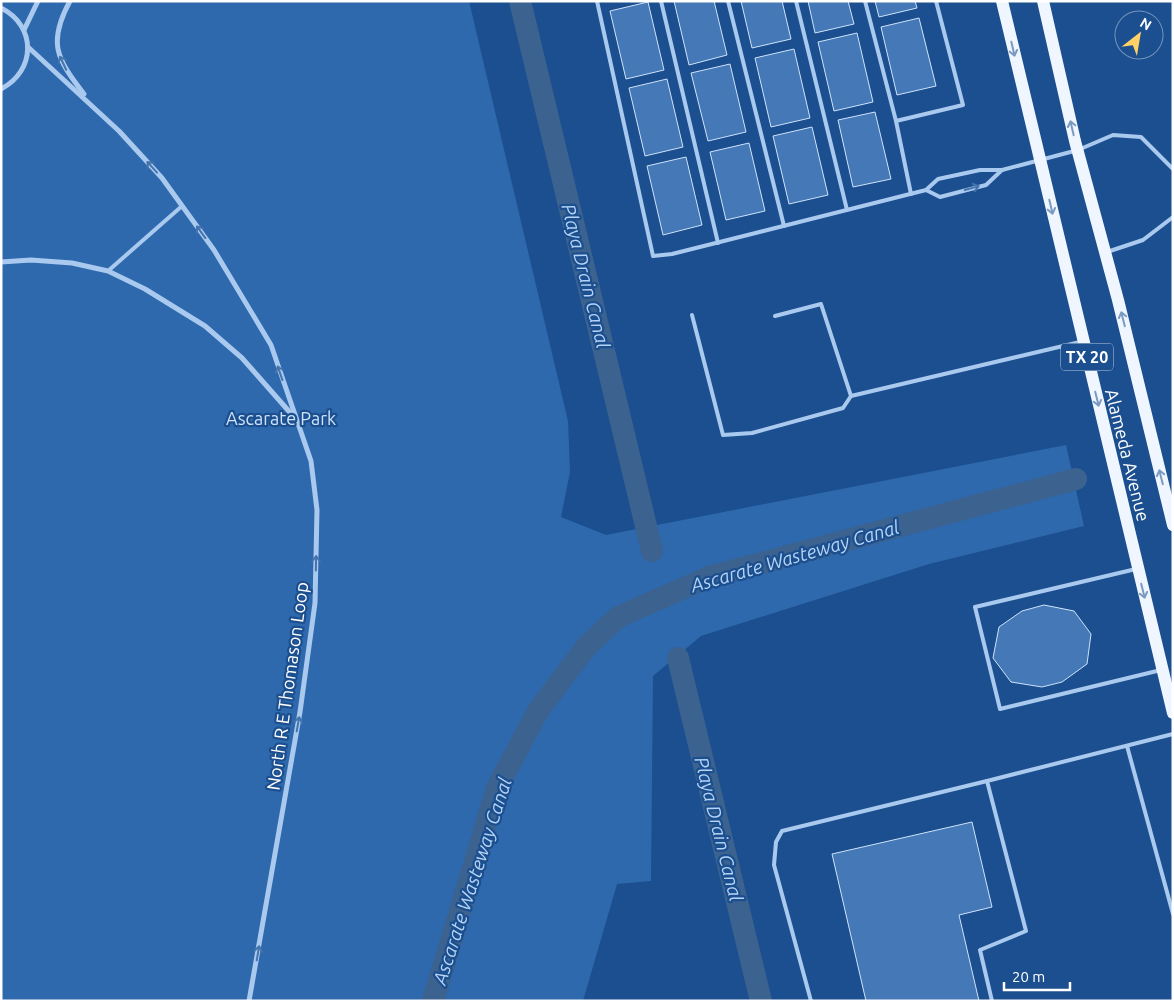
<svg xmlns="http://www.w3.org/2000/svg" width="1174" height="1002" font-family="Ubuntu,sans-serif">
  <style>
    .green { fill: #2e69ad }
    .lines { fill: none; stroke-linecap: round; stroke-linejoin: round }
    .canal { stroke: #3c6290; stroke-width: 22 }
    .building { fill: #4478b7; stroke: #cfe3fa }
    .lane { stroke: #a9c9ee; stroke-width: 4 }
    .street { stroke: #a9c9ee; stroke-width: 5 }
    .primary { stroke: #f0f6ff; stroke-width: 12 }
    .oneway { stroke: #7b9ac1 }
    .oneway2 { stroke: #4674ac }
    .labels { text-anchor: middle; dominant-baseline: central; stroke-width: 4.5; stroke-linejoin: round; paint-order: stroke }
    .shield { fill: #1b4f8f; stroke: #bbcadd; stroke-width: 1 }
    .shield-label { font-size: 16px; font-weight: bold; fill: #fff }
    .park-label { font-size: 18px; fill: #cfe3fa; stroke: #1b4f8f }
    .street-label { font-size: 18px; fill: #fff; stroke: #1b4f8f }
    .water-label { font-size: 19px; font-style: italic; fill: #b5d3f5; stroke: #1b4f8f }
  </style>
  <rect width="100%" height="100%" fill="#1b4f8f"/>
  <!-- green -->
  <path class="green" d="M1,1H469L568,421L570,472L561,517L606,535L1066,445L1084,526L929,564L701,636L653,676L651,881L617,884L583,1001H1Z"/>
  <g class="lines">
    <!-- canal -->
    <g class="canal">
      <path d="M520,1L652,551"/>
      <path d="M678,658L761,1001"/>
      <path d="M433,1001L497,788L538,711L586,647L618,617L709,577L1076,479"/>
    </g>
  </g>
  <!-- building -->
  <g class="building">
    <path d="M674,1H714L727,55L689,65Z"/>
    <path d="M741,1H782L791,39L752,48Z"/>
    <path d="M808,1H848L854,24L815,33Z"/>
    <path d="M875,1H915L917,8L879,17Z"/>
    <path d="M648,2L664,70L626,79L610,11Z"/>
    <path d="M919,18L936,86L897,95L881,27Z"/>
    <path d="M857,33L873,102L834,111L818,42Z"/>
    <path d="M794,49L810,118L771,127L755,58Z"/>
    <path d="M730,64L746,132L708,141L691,73Z"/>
    <path d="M667,79L683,147L645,156L629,88Z"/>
    <path d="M875,112L891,179L853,187L838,120Z"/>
    <path d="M812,127L828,195L789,204L773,136Z"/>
    <path d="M749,143L765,211L726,220L710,152Z"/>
    <path d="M686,157L702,225L663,235L647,166Z"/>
    <path d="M1044,605L1074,611L1091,634L1087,664L1062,682L1042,687L1011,682L993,658L999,627L1022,611Z"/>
    <path d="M972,822L992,907L959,915L979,1001H866L832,854Z"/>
  </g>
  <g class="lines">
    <!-- lane -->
    <g class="lane">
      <path d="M597,1L653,256L672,254L926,190L938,179L980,170H1002L986,185L940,197L926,190"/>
      <path d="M661,1L718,243"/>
      <path d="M728,1L784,226"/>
      <path d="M796,1L847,210"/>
      <path d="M865,1L896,121"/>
      <path d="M1002,170L1078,150L1113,135L1141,137L1173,169"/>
      <path d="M911,194L896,121L963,105L936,1"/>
      <path d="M1107,252L1143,240L1173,217"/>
      <path d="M108,271L182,206"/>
      <path d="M692,315L723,435L752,433L843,408L851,396"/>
      <path d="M775,316L821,304L851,396L1080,342"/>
      <path d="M1136,569L975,607L1000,709L1161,670"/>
      <path d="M1127,746L1173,914"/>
      <path d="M811,1001L774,865L776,842L782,831L987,781"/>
      <path d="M992,1001L980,950L1026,931L987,781L1173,734"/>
    </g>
    <!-- street -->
    <g class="street">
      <path d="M70,1C47,43 57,59 84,94"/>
      <path d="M1,8C37,26 36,71 1,89"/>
      <path d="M24,30L38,1"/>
      <path d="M28,47L119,131L162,178L214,250L271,345L311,461L317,510L315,603L300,712L249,1001"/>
      <path d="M1,262L31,260L72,263L108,271L145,289L205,326L242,358L294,417"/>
    </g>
    <!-- primary -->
    <g class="primary">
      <path d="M1002,1L1173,713"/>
      <path d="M1043,1L1075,141L1118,300L1173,525"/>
    </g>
  </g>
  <!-- one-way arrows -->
  <defs><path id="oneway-shaft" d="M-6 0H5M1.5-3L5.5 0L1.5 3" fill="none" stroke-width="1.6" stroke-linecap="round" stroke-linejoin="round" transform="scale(1.25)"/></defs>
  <g class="oneway">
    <use href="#oneway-shaft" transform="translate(1013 49) rotate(77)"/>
    <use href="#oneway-shaft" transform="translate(1072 128) rotate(-103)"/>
    <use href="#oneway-shaft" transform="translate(1051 207) rotate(77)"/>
    <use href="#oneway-shaft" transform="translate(1123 319) rotate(-104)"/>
    <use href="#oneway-shaft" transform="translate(1097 399) rotate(76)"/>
    <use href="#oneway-shaft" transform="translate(1161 477) rotate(-104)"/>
    <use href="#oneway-shaft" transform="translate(1143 591) rotate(76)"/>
  </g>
  <g class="oneway2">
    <use href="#oneway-shaft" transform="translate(63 63) rotate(-115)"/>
    <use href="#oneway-shaft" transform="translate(152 167) rotate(-132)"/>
    <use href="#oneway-shaft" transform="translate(972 188) rotate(-15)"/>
    <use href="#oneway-shaft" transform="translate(201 232) rotate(-126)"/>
    <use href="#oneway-shaft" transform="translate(280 373) rotate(-109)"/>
    <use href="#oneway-shaft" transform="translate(316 563) rotate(-89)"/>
    <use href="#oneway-shaft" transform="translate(298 724) rotate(-80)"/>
    <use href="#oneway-shaft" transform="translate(258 953) rotate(-80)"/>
  </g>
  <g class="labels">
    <!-- shield labels -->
    <rect class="shield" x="1061" y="343.5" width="52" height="27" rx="4"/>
    <g class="shield-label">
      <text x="1087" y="357">TX 20</text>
    </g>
    <!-- park labels -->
    <g class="park-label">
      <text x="281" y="418">Ascarate Park</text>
    </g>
    <!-- street labels -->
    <g class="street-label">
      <text transform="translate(1128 455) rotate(76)">Alameda Avenue</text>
      <text transform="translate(287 686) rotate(-82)">North R E Thomason Loop</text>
    </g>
    <!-- water labels -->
    <g class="water-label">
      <text transform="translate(586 276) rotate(76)">Playa Drain Canal</text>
      <text transform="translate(795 556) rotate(-16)">Ascarate Wasteway Canal</text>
      <text transform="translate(719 829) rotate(76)">Playa Drain Canal</text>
      <text transform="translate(472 881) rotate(-72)">Ascarate Wasteway Canal</text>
    </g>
  </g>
  <!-- border -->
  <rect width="1174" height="1002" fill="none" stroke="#ffffff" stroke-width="5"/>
  <!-- north arrow -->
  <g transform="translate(1139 35) rotate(31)"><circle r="24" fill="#1b4f8f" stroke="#7695bc"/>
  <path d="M0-4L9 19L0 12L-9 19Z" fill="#ffd166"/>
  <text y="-8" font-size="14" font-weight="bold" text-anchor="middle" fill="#ffffff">N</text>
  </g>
  <!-- scale -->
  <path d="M1004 982v8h66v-8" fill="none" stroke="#ffffff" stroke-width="2.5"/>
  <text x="1012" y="982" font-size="15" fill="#ffffff" stroke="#1b4f8f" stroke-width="4" paint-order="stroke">20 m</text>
</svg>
